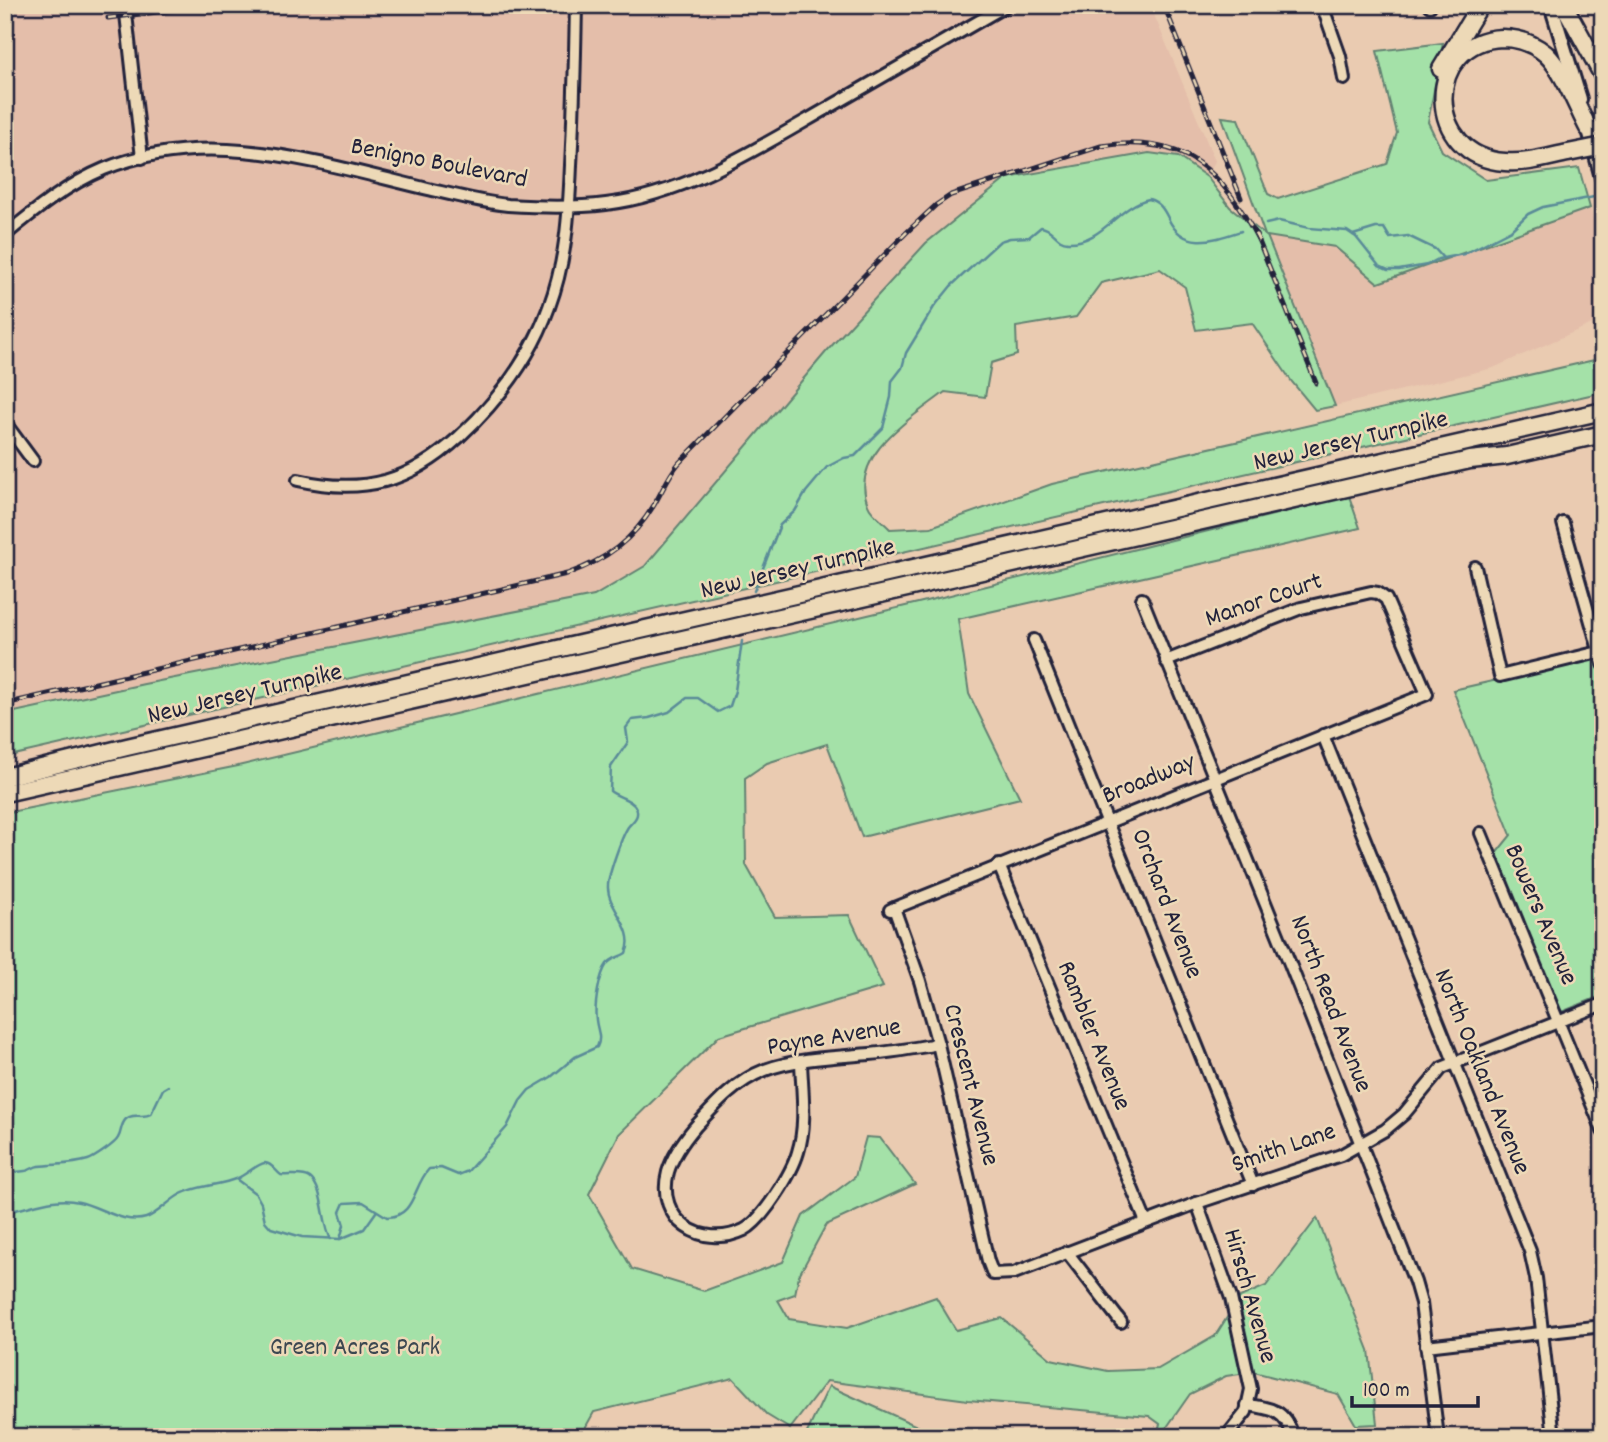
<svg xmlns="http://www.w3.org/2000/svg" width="1608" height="1442" font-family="Dekko,sans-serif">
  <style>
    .built { fill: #e4beaa }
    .green { fill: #a4e1a8; stroke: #638272; stroke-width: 2 }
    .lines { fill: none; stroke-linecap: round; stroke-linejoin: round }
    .stream { stroke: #5a8b98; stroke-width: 2.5 }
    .minor-casing { stroke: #22223b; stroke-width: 16 }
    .major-casing { stroke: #22223b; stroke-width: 18 }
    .highway-casing { stroke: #22223b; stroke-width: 21 }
    .minor { stroke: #edd9b7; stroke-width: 10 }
    .major { stroke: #edd9b7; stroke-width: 12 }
    .highway { stroke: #edd9b7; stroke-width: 16 }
    .rail-casing { stroke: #22223b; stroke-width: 5 }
    .rail { stroke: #edd9b7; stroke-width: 2.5; stroke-dasharray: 8; stroke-linecap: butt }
    .highway-bridge-casing { stroke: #22223b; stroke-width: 21; stroke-linecap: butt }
    .highway-bridge { stroke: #edd9b7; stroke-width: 16 }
    .labels { text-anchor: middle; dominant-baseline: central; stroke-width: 5; stroke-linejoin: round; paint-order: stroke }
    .street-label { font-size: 26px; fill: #22223b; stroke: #edd9b7 }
    .park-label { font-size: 26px; fill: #3c4851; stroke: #edd9b7 }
  </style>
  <rect width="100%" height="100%" fill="#eacbb1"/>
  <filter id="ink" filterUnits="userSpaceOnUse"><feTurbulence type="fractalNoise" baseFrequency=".0143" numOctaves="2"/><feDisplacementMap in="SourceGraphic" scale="14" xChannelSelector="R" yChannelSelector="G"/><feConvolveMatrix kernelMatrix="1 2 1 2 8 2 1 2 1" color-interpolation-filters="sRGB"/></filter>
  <g filter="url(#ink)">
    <!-- built -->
    <g class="built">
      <path d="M5,5H1150L1215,161L1207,177L1178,157L926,243L826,352L645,566L594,596L144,684L5,714Z"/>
      <path d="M1590,208L1603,254V319L1493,368L1335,406L1266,236L1335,247L1378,283Z"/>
    </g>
    <!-- green -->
    <g class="green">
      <path d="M1443,43L1428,122L1442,151L1486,180L1579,168L1590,208L1378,283L1335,247L1267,236L1335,406L1315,410L1292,382L1252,323L1196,330L1185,287L1160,269L1101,283L1076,317L1016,327L1017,355L991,363L985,397L945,392C912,418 848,455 868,505C871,514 884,522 890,529L931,527L1052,484L1603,358V392L5,757V714L144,684L594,596L645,566L826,352L926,243L1007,178L1149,153L1178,157L1207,177L1230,207L1265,235L1222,117L1238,119L1268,194L1278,199L1387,164L1397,133L1377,51Z"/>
      <path d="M1349,496L1360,528L958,619L969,694L1020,798L862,837L827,744L767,763L745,778L746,865L775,917L849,915L883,987L719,1036L619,1134L589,1194L632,1269L704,1291L783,1262L803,1216L855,1177L866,1137L880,1138L915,1184L826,1225L799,1275L795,1294L778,1300L789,1319L847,1328L936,1297L956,1330L1002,1318L1051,1359L1108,1371L1158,1369L1215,1336L1240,1297L1266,1286L1317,1218L1369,1350L1377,1424L1356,1425L1338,1394L1254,1372L1226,1376L1190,1394L1160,1437H1156L1160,1424L1149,1416L968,1400L827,1381L790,1429L767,1415L733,1378L594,1412L580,1437H5V813L238,766L918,603Z"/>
      <path d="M1594,658L1603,678V995L1559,1013L1494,856L1511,835L1453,690Z"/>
      <path d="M829,1386L928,1431L925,1437H805Z"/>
    </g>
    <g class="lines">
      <!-- stream -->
      <g class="stream">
        <path d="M1266,224L1279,221L1309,228L1347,231L1356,237L1379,266L1388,270H1399L1427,265L1438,259L1464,254L1511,230L1528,214L1543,207L1594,197"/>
        <path d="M1353,235L1376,228H1384L1390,238L1408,236L1435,249L1443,258"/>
        <path d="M754,591L780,525L795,511L806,492L827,467L844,458L855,456L883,428L891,397L892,381L902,368L906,353L934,307L951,286L1000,241L1010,238L1029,237L1041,227C1053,228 1056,242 1068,242C1103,243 1117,206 1149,199C1159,202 1163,208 1168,218C1183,251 1213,240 1241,231"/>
        <path d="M5,1177C14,1171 15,1172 25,1171C30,1171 34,1166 39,1166C56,1164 72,1165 88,1160C94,1158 115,1144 118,1138C122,1132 120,1125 126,1119C134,1112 142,1119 151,1114L163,1089L168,1086"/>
        <path d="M236,1179L256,1194L261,1203L265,1221L271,1228L302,1237L340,1239L364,1229L376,1212"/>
        <path d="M5,1212C31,1208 52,1196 79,1202C99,1206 124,1225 146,1218C158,1214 169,1200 181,1194C198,1185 219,1186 238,1178C245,1175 259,1163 265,1163C272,1163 276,1172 281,1175C290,1176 303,1173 310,1178C324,1188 322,1224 331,1239"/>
        <path d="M5,1226L10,1230L8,1245L5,1248"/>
        <path d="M340,1239L344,1225L340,1212L344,1203L363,1202L387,1217C415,1217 413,1186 429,1169L441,1168L458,1175L468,1171L507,1127L520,1101L529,1090L551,1077L575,1057L597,1047C602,1037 597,1030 596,1020C594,1006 599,975 607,964C612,958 620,957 626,953C637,930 608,908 608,888C607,877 622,836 628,827C633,821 640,816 636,808C632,799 617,797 610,791L611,767L628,742L626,728L632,720L649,718L669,712L687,698H698L718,712L730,706L735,691L742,641"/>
      </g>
      <!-- minor casing -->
      <g class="minor-casing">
        <g id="minor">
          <path d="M125,5L142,158"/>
          <path d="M1322,5L1340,56L1344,79"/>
          <path d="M1429,5L1430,6"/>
          <path d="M5,235C35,210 68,184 104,169C211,126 322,164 428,189C454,195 481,202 508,205C540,207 574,208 606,204C687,194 758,148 828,108C888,74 947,39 1007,5"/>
          <path d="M5,423L33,461"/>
          <path d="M298,480C363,495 410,482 459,437C498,401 531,357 549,307C566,261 569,214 571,165C574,112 575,59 576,5"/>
          <path d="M1563,523L1603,664"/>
          <path d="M1475,567L1500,676L1603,651"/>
          <path d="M1142,599L1290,964L1415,1282L1421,1303L1438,1437"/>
          <path d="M1034,640C1108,821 1180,1003 1253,1185"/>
          <path d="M1323,735L1530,1251L1536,1278L1554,1437"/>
          <path d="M1481,833L1603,1131"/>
          <path d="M999,865L1146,1222"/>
          <path d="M894,908L920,981L938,1044L988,1261L993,1274L1014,1273L1197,1203L1341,1155L1385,1130L1404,1114L1442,1068L1603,1004"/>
          <path d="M890,910L1427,694L1386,599L1378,593L1371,592L1301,608L1166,661"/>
          <path d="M801,1062C802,1091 807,1124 798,1152C792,1173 763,1220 744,1230C702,1250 655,1220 668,1172C673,1155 684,1140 695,1127C715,1105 736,1081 765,1070C797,1058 836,1057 870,1054C893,1052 916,1048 938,1044"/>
          <path d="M1197,1203L1231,1298L1251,1389L1246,1412L1226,1437"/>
          <path d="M1067,1252L1121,1322"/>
          <path d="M1426,1346L1603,1326"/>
          <path d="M1247,1405C1271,1408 1286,1410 1293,1437"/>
        </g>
      </g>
      <!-- major casing -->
      <g class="major-casing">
        <g id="major">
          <path d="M1551,5L1580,99"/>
          <path d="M1586,119L1603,181"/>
        </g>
      </g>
      <!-- highway casing -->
      <g class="highway-casing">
        <g id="highway">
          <path d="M1564,5L1603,76"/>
          <path d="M1441,69L1480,5"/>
          <path d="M1568,153C1548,157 1526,164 1505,162C1424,157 1423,41 1502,38C1518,38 1534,44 1546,54C1563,70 1577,107 1588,128"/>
          <path d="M5,777L127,747L1603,411"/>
          <path d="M5,793L1470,460L1507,456L1603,434"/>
        </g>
      </g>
      <!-- minor -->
      <use href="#minor" class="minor"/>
      <!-- major -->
      <use href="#major" class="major"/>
      <!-- highway -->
      <use href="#highway" class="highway"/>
      <!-- rail casing -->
      <g class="rail-casing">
        <g id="rail">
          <path d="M1164,5L1241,198"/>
          <path d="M108,18L214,5"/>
          <path d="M1256,234L1316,383"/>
          <path d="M5,704L567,574C606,560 633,540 654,505C663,490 668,476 679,463L906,233L936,205L951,195L1101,146C1186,134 1221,170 1259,241"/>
        </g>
      </g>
      <!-- rail -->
      <use href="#rail" class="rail"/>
      <!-- highway-bridge casing -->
      <g class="highway-bridge-casing">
        <path id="highway-bridge" d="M1568,153L1603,146"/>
      </g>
      <!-- highway-bridge -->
      <use href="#highway-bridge" class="highway-bridge"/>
    </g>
  </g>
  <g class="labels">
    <!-- street labels -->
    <g class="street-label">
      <text transform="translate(439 164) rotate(11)">Benigno Boulevard</text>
      <text transform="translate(1351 442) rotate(-13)">New Jersey Turnpike</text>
      <text transform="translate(798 570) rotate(-13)">New Jersey Turnpike</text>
      <text transform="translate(1264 601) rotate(-19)">Manor Court</text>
      <text transform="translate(245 695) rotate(-13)">New Jersey Turnpike</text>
      <text transform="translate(1149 780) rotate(-22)">Broadway</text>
      <text transform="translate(1166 904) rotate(69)">Orchard Avenue</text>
      <text transform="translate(1540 915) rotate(67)">Bowers Avenue</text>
      <text transform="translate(1330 1004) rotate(69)">North Read Avenue</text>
      <text transform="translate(1093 1036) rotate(68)">Rambler Avenue</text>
      <text transform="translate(834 1038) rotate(-9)">Payne Avenue</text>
      <text transform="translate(1481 1072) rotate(68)">North Oakland Avenue</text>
      <text transform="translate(970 1085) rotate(76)">Crescent Avenue</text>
      <text transform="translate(1284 1149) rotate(-19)">Smith Lane</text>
      <text transform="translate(1249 1296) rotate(74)">Hirsch Avenue</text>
    </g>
    <!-- park labels -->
    <g class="park-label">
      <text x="355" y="1348">Green Acres Park</text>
    </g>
  </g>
  <!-- margin -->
  <rect width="1608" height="1442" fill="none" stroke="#edd9b7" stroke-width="28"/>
  <rect x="14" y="14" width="1580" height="1414" fill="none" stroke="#22223b" stroke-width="2.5" filter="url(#ink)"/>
  <!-- scale -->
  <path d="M1352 1396v10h126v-10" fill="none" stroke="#22223b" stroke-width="3.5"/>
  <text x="1363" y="1396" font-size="21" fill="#22223b" stroke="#edd9b7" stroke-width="5" paint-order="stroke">100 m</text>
</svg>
